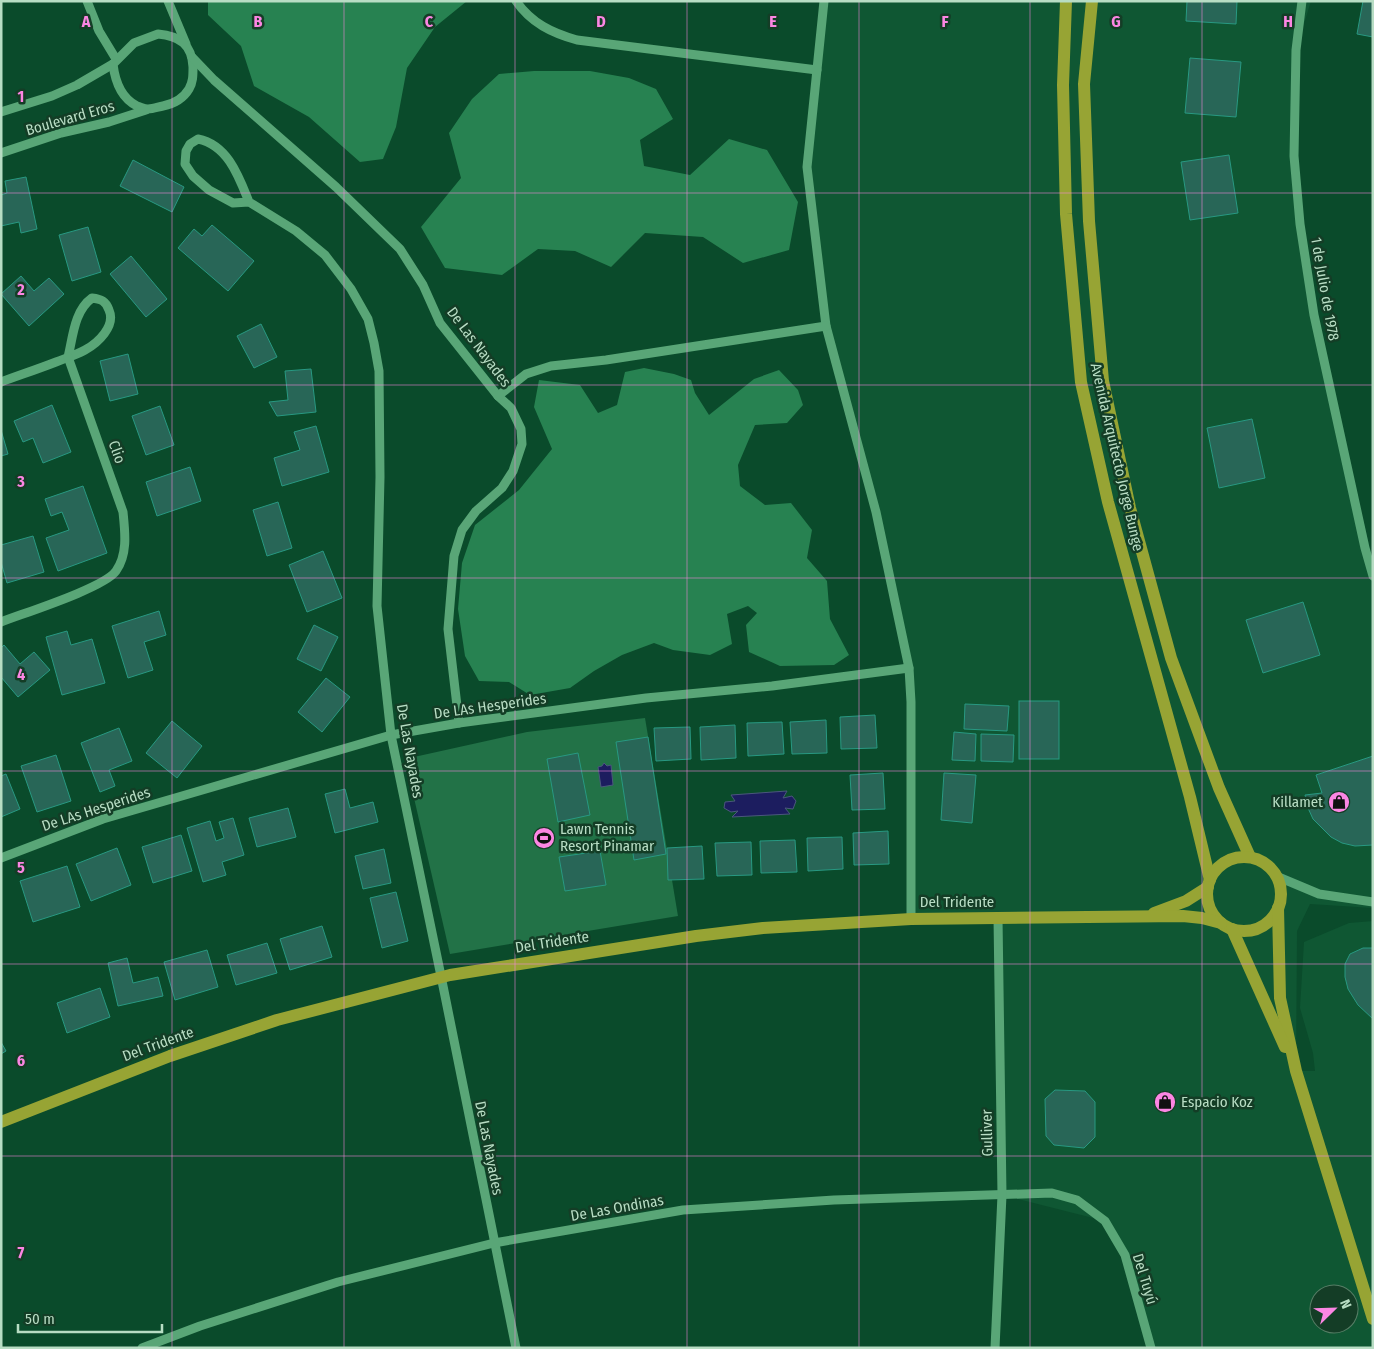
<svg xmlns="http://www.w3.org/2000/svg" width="1374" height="1349" font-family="'Fira Sans Condensed',sans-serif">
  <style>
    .built { fill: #0f5733; fill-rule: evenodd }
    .green { fill: #227247 }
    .forest { fill: #278251 }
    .water { fill: #1c1d5f; stroke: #4b577d }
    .building { fill: #286657; stroke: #289982 }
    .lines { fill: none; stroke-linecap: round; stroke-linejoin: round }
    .minor { stroke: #59a677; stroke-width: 9 }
    .major { stroke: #97a434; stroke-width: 12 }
    .grid { fill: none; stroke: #fc86e3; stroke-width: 1; stroke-opacity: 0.55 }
    .labels { text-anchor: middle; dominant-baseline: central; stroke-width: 5; stroke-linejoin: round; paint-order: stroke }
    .street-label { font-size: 15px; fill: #b8ddc4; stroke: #143d26 }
    .poi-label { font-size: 15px; fill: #b8ddc4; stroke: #143d26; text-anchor: start }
    .grid-label { font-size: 16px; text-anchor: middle; font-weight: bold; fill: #fc86e3; stroke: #143d26; stroke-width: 5; stroke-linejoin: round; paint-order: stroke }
  </style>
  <rect width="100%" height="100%" fill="#0a4b2b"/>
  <!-- built -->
  <path class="built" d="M824,1H1311L1296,50L1294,156L1314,315L1373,561V908L1310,904L1297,931L1296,1071H1315L1313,1053L1300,1008L1304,942L1349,923L1373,921V1348H1151L1125,1255L1105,1221L1002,1195L998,919H911V702L876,512L826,326L807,167ZM1319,1294H1349V1324H1319Z"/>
  <!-- green -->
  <path class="green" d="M645,718L678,916L450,954L405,759L527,732Z"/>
  <!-- forest -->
  <g class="forest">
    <path d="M208,1H467L435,27L407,68L396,127L383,159L360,162L309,117L254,86L241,46L208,15Z"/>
    <path d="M534,71H590L629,78L656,89L673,119L640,140L644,166L690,175L729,139L767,150L798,202L789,250L743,263L703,237L645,233L611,267L575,251L538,249L502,275L445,268L421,227L461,178L449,133L472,99L499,74Z"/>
    <path d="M644,368L674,374L691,380L695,393L709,415L754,379L779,370L798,390L803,405L787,423L755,425L738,465L740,486L765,505L791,503L812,530L807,558L827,581L830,619L849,655L834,665L780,666L749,652L746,625L757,613L748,606L727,614L732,644L710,655L673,650L654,643L622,655L594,671L570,688L530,695L509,682L479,681L465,656L458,609L462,563L475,525L519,490L552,449L534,407L539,380L580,385L598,413L617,405L625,372Z"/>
  </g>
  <!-- water -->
  <g class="water">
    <path d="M604,763L607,766L611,765L613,785L601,787L598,767L602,766Z"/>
    <path d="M787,791L783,798L792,796L796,801L793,809L785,808L790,814L732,817L738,811L731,812L724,808L725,802L735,801L731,795Z"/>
  </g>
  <!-- building -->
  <g class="building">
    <path d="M1187,1H1237L1236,24L1186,21Z"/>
    <path d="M1363,1H1373V37L1357,34Z"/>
    <path d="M1190,58L1241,62L1236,117L1185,113Z"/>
    <path d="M1229,155L1238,213L1190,220L1181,162Z"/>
    <path d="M133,160L184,187L172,212L120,186Z"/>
    <path d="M26,177L37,229L21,233L19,222L1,226V195L7,193L5,181Z"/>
    <path d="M212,225L254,261L228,291L178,248L194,229L202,236Z"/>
    <path d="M88,227L101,272L72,281L59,235Z"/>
    <path d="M131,256L167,299L146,317L110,274Z"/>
    <path d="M21,276L34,291L49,278L64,294L29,326L1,294Z"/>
    <path d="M261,324L277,357L254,368L237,336Z"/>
    <path d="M128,354L138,394L110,401L100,361Z"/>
    <path d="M311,369L316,412L277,416L269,402L288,400L285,371Z"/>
    <path d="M52,405L71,452L43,463L33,438L23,442L14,421Z"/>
    <path d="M160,406L174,445L146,455L132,416Z"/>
    <path d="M1252,419L1265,478L1219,488L1207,428Z"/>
    <path d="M316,426L329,472L282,486L274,458L300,450L294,432Z"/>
    <path d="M1,430L8,454L1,456Z"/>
    <path d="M190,467L201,501L157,516L146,482Z"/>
    <path d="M83,486L107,553L58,571L46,538L69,530L62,512L51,516L45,499Z"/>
    <path d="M278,502L292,548L267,556L253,510Z"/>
    <path d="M33,536L44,572L7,583L1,562V545Z"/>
    <path d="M323,551L342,598L307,612L289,565Z"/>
    <path d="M1303,602L1320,655L1263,673L1246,620Z"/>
    <path d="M159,611L166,635L144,642L153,670L128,678L112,626Z"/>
    <path d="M314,625L338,637L321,671L297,659Z"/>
    <path d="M67,631L71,645L92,639L105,683L62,695L46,637Z"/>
    <path d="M4,645L20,664L34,652L50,670L18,697L1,677V648Z"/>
    <path d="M326,678L350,697L322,732L298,712Z"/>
    <rect x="1019" y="701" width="40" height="58"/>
    <path d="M965,704L1009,706L1007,731L964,729Z"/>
    <path d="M875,715L877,748L841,749L840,717Z"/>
    <path d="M826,720L827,753L792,754L790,722Z"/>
    <path d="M172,721L202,746L177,778L146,753Z"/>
    <path d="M782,722L784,754L748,756L747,723Z"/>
    <path d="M735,725L736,758L701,760L700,727Z"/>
    <path d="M690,727L691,759L656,761L654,728Z"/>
    <path d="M119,728L132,761L109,770L115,786L100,792L81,743Z"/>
    <path d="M954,732L976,734L975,761L952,760Z"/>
    <path d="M981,734L1014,735L1013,762L981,761Z"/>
    <path d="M648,737L666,854L634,860L616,742Z"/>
    <path d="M578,753L590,815L558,822L547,759Z"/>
    <path d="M56,755L71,801L37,812L21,766Z"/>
    <path d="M1373,756V845L1355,846L1342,843L1331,837L1313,819L1308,808L1305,795L1322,793L1316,775Z"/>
    <path d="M883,773L885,809L852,810L850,775Z"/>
    <path d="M944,773L976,775L972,823L941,820Z"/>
    <path d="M6,774L20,809L1,817V776Z"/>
    <path d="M345,789L350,808L373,802L378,822L335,833L325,794Z"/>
    <path d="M288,808L296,837L257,847L249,818Z"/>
    <path d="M233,818L244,855L222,862L226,875L203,882L187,828L210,821L216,841L224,838L219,822Z"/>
    <path d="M888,831L889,864L854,865L853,833Z"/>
    <path d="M181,835L192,871L153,883L142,847Z"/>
    <path d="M842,837L843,869L808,871L807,838Z"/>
    <path d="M795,840L797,872L761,873L760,841Z"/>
    <path d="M751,842L752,875L717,876L715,843Z"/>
    <path d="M702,846L704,879L668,880L667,848Z"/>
    <path d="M117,848L131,885L91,901L76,864Z"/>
    <path d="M384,849L391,883L363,889L355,856Z"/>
    <path d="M600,851L606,885L565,891L559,857Z"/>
    <path d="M67,866L80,907L33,922L20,881Z"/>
    <path d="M396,892L408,941L382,948L370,898Z"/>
    <path d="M322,926L332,957L290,970L280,939Z"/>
    <path d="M267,943L277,973L236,985L227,955Z"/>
    <path d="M1363,948H1373V1019L1358,1005L1348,989L1345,977V964L1350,954Z"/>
    <path d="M207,950L218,987L175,1000L164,962Z"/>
    <path d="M127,958L133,983L158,977L163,996L118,1006L108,963Z"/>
    <path d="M100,988L110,1017L67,1033L57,1003Z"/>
    <path d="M1,1042L6,1051L1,1054Z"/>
    <path d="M1055,1090L1085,1091L1095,1102V1137L1084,1148L1054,1145L1046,1136L1045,1099Z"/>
  </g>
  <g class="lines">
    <!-- minor -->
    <g class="minor">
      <path d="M87,1L99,31L116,59"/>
      <path d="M168,1L186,44"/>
      <path d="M516,1C531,23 552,33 577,40L817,70"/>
      <path d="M824,1L807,167L826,326L876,512L909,668L911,702V919"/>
      <path d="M1302,1L1296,50L1294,156L1300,224L1314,315L1365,548L1373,576"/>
      <path d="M158,34C180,36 192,45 193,67C193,76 193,82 189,89C183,99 173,104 163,106C158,107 153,109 148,109C144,109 141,107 137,106C121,98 115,81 113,64L134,43Z"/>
      <path d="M192,57L214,80L336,187L400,249L423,285L440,323L498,396L511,408L521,429L522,444L513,471L502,488L476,511L462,530L454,556L448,629L459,723"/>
      <path d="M1,112L52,96L77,85L113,64"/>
      <path d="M1,153L61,133L109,122L146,110"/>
      <path d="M249,202C239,177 228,145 198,139L190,144L186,151L185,164L193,176L209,190L233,203L249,202L296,231L325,255L351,289L368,319L374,343L379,371L380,477L377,606L391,735L441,976L516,1348"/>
      <path d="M1,382C20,375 38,369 56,362C66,358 76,355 85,350C98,343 116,326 109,310C106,301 101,299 92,298C74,311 73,337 68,357"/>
      <path d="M498,396L526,374L551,366L606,360L826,326"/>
      <path d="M1,622C24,613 104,588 116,571C128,554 125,532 123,512L68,357"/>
      <path d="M1,858L103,819L391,735L459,723L646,698L772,686L909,668"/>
      <path d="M1276,876L1319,894L1373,902"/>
      <path d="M142,1348L200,1326L338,1282L494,1243L683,1210L834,1200L1052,1193L1077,1200L1105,1221L1125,1255L1151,1348"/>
      <path d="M995,1348L1002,1195L998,918"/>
    </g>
    <!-- major -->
    <g class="major">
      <path d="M1066,1L1063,85L1066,214L1081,382L1108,502L1190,797L1210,880"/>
      <path d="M1092,1L1084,84L1089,221L1103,381L1130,508L1171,658L1219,788L1250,857"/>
      <circle cx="1244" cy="894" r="37"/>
      <path d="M1278,908L1280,998L1296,1071L1373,1319"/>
      <path d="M1154,913L1186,901L1208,887"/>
      <path d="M1232,929L1285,1047"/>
      <path d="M1,1122L170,1056L277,1020L450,975L696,936L763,928L911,919L1183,916L1202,918L1221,923"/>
    </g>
  </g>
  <!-- grid -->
  <path class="grid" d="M172,1V1348M344,1V1348M515,1V1348M687,1V1348M859,1V1348M1030,1V1348M1202,1V1348M1,193H1373M1,385H1373M1,578H1373M1,771H1373M1,964H1373M1,1156H1373"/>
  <!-- icons -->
  <defs>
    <g id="shop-disc" transform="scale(1.125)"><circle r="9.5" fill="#fc86e3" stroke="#143d26"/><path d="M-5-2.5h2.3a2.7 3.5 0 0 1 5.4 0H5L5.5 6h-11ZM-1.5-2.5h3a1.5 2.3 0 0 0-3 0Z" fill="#111"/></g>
    <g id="stadium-disc" transform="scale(1.125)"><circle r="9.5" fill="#fc86e3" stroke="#143d26"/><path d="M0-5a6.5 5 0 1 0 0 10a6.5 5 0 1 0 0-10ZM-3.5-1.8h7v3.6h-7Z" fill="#111"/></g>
  </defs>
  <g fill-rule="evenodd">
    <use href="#shop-disc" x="1339" y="802"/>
    <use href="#stadium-disc" x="544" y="838"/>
    <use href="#shop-disc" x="1165" y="1102"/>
  </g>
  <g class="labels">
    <!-- street labels -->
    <g class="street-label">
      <text transform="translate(70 118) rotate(-16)">Boulevard Eros</text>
      <text transform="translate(1325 289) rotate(80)">1 de Julio de 1978</text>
      <text transform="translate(479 347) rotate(53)">De Las Nayades</text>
      <text transform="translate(117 452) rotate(70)">Clio</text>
      <text transform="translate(1117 457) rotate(77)">Avenida Arquitecto Jorge Bunge</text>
      <text transform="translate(490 706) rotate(-8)">De LAs Hesperides</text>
      <text transform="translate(410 751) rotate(80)">De Las Nayades</text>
      <text transform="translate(96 809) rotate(-18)">De LAs Hesperides</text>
      <text x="957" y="902">Del Tridente</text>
      <text transform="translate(552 942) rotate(-9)">Del Tridente</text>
      <text transform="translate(158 1044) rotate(-20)">Del Tridente</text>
      <text transform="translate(987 1133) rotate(-91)">Gulliver</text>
      <text transform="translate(489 1148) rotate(79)">De Las Nayades</text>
      <text transform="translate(617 1208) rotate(-10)">De Las Ondinas</text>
      <text transform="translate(1145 1279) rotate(73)">Del Tuyú</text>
    </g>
    <!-- poi labels -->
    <g class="poi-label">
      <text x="1323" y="802" text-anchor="end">Killamet</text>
      <text x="560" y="829">Lawn Tennis<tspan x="560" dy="17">Resort Pinamar</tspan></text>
      <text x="1181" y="1102">Espacio Koz</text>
    </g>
  </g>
  <g class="grid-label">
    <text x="86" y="27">A</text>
    <text x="258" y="27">B</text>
    <text x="429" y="27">C</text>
    <text x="601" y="27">D</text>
    <text x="773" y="27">E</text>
    <text x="945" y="27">F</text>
    <text x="1116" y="27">G</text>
    <text x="1288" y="27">H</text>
    <text x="21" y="102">1</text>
    <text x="21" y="295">2</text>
    <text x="21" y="487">3</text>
    <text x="21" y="680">4</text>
    <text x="21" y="873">5</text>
    <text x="21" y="1066">6</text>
    <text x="21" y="1258">7</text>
  </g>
  <!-- border -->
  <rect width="1374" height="1349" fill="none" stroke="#b8ddc4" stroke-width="5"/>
  <!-- north arrow -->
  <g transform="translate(1334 1309) rotate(67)"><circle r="24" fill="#143d26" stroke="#567d65"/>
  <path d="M0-4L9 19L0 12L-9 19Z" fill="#fc86e3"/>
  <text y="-8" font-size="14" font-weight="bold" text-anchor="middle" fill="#b8ddc4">N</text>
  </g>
  <!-- scale -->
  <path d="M18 1324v8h144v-8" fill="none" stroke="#b8ddc4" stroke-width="2.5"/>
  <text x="25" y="1324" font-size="15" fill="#b8ddc4" stroke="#143d26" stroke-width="4" paint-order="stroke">50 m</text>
</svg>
